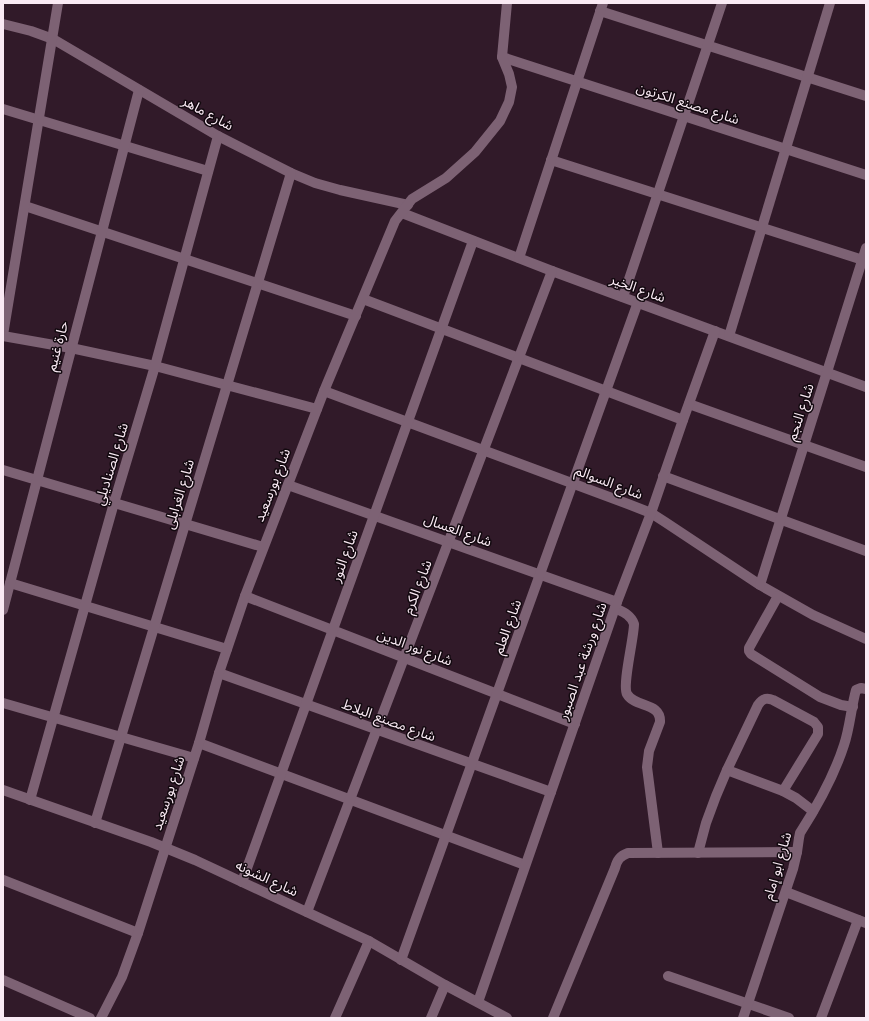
<svg xmlns="http://www.w3.org/2000/svg" width="869" height="1021" font-family="Montserrat,'Noto Sans Arabic',sans-serif">
  <style>
    .lines { fill: none; stroke-linecap: round; stroke-linejoin: round }
    .minor { stroke: #7d6274; stroke-width: 10 }
    .labels { text-anchor: middle; dominant-baseline: central; stroke-width: 3; stroke-linejoin: round; paint-order: stroke }
    .street-label { font-size: 14px; fill: #faeaf4; stroke: #12090f }
  </style>
  <rect width="100%" height="100%" fill="#311a29"/>
  <g class="lines">
    <!-- minor -->
    <g class="minor">
      <path d="M600,11L866,96"/>
      <path d="M3,24L31,31L53,39L218,136L291,173L315,183L340,190L408,205"/>
      <path d="M502,57L866,175"/>
      <path d="M3,109L208,171"/>
      <path d="M551,160L866,261"/>
      <path d="M25,206L356,316"/>
      <path d="M402,213L552,271L866,387"/>
      <path d="M519,258L603,3"/>
      <path d="M623,297L722,3"/>
      <path d="M363,299L683,420"/>
      <path d="M3,335L58,3"/>
      <path d="M3,336L71,348L155,366L317,409"/>
      <path d="M729,336L830,3"/>
      <path d="M324,391L628,504L651,513L665,522L760,585L813,615L866,639"/>
      <path d="M689,404L866,467"/>
      <path d="M3,470L263,547"/>
      <path d="M663,476L866,551"/>
      <path d="M288,485L617,602"/>
      <path d="M10,583L227,649"/>
      <path d="M760,585L866,248"/>
      <path d="M245,596L575,724"/>
      <path d="M778,596L749,648V651L751,654L820,697L841,705L853,707"/>
      <path d="M615,608C623,612 631,615 634,624C634,638 622,685 627,694C635,708 661,702 660,722L649,751L647,767L658,853"/>
      <path d="M3,610L139,90"/>
      <path d="M219,673L551,792"/>
      <path d="M3,703L194,758"/>
      <path d="M199,743L525,865"/>
      <path d="M727,770L783,791L796,798L813,811"/>
      <path d="M3,790L151,842L195,860L369,941L445,985L507,1018"/>
      <path d="M30,800L114,503L155,366L218,136"/>
      <path d="M95,823L291,173"/>
      <path d="M698,853L706,823L716,796L727,770L758,705C762,699 766,697 773,700L814,722L818,727V734L783,791"/>
      <path d="M3,880L138,933"/>
      <path d="M242,882L473,241"/>
      <path d="M786,892L866,923"/>
      <path d="M307,912L552,271"/>
      <path d="M401,960L638,302"/>
      <path d="M668,976L789,1018"/>
      <path d="M3,980L90,1018"/>
      <path d="M478,1002L617,602L651,513L683,420L715,331"/>
      <path d="M101,1018L122,977L138,933L199,743L219,673L245,596L324,391L395,221L412,199L446,178L475,152L500,121L509,102L512,87L509,74L502,57L507,3"/>
      <path d="M335,1018L369,941"/>
      <path d="M431,1018L445,985"/>
      <path d="M553,1018L615,868C617,860 620,856 628,853L797,852"/>
      <path d="M743,1018L793,869L797,852L799,838L800,833C818,805 834,776 844,745C850,727 851,708 856,690L861,688L866,689"/>
      <path d="M821,1018L858,920"/>
    </g>
  </g>
  <g class="labels">
    <!-- street labels -->
    <g class="street-label">
      <text transform="translate(688 103) rotate(18)">شارع مصنع الكرتون</text>
      <text transform="translate(208 113) rotate(29)">شارع ماهر</text>
      <text transform="translate(638 288) rotate(20)">شارع الخير</text>
      <text transform="translate(57 346) rotate(-75)">حارة غنيم</text>
      <text transform="translate(800 412) rotate(-72)">شارع النجم</text>
      <text transform="translate(111 464) rotate(-73)">شارع الصناديلي</text>
      <text transform="translate(609 482) rotate(21)">شارع السوالم</text>
      <text transform="translate(272 485) rotate(-69)">شارع بورسعيد</text>
      <text transform="translate(179 494) rotate(-73)">شارع الغرابلى</text>
      <text transform="translate(458 530) rotate(20)">شارع العسال</text>
      <text transform="translate(344 556) rotate(-70)">شارع النور</text>
      <text transform="translate(417 587) rotate(-69)">شارع الكرم</text>
      <text transform="translate(507 627) rotate(-70)">شارع العلم</text>
      <text transform="translate(415 647) rotate(21)">شارع نور الدين</text>
      <text transform="translate(582 661) rotate(-71)">شارع ورشة عبد الصبور</text>
      <text transform="translate(389 720) rotate(20)">شارع مصنع البلاط</text>
      <text transform="translate(168 793) rotate(-72)">شارع بورسعيد</text>
      <text transform="translate(777 866) rotate(-74)">شارع ابو إمام</text>
      <text transform="translate(267 878) rotate(25)">شارع الشونه</text>
    </g>
  </g>
  <!-- border -->
  <rect width="869" height="1021" fill="none" stroke="#faeaf4" stroke-width="8"/>
</svg>
